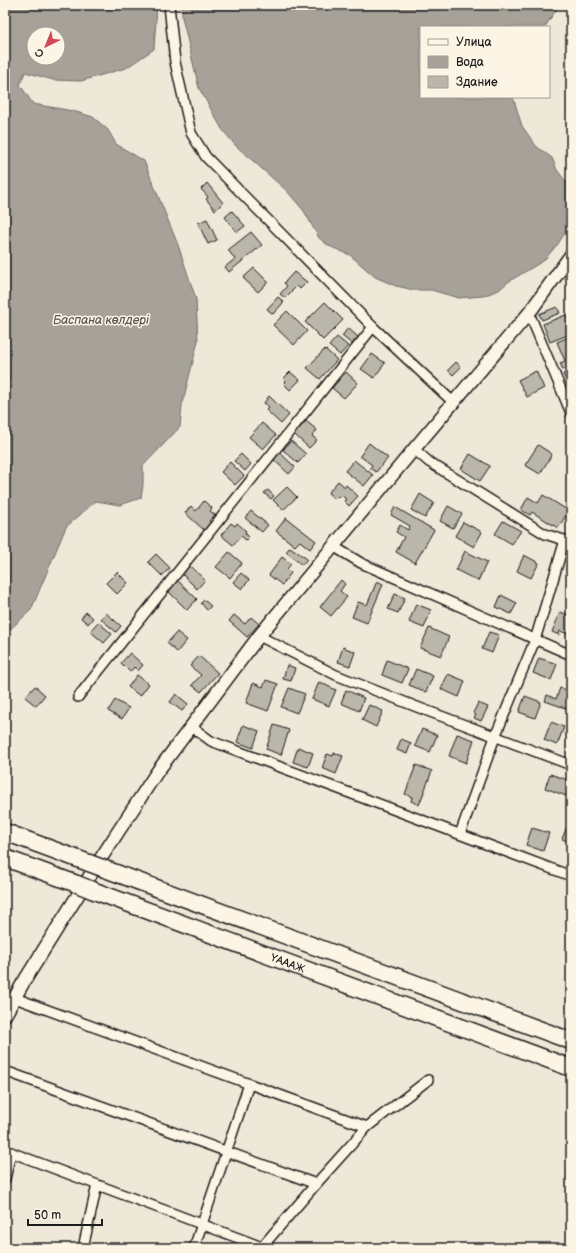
<svg xmlns="http://www.w3.org/2000/svg" width="576" height="1253" font-family="'Balsamiq Sans',sans-serif">
  <style>
    .water { fill: #a7a299; stroke: #6f6c67; fill-rule: evenodd }
    .building { fill: #bab6aa; stroke: #1c1c1c }
    .lines { fill: none; stroke-linecap: round; stroke-linejoin: round }
    .minor-casing { stroke: #1c1c1c; stroke-width: 12 }
    .secondary-casing { stroke: #1c1c1c; stroke-width: 15 }
    .motorway-casing { stroke: #1c1c1c; stroke-width: 19 }
    .minor { stroke: #fcf5e5; stroke-width: 9 }
    .secondary { stroke: #fcf5e5; stroke-width: 12 }
    .motorway { stroke: #fcf5e5; stroke-width: 16 }
    .motorway-bridge-casing { stroke: #1c1c1c; stroke-width: 19; stroke-linecap: butt }
    .motorway-bridge { stroke: #fcf5e5; stroke-width: 16 }
    .labels { text-anchor: middle; dominant-baseline: central; stroke-width: 3; stroke-linejoin: round; paint-order: stroke }
    .street-label { font-size: 11px; fill: #1c1c1c; stroke: #fcf5e5 }
    .water-label { font-size: 12px; font-style: italic; fill: #5b5854; stroke: #fcf5e5 }
  </style>
  <rect width="100%" height="100%" fill="#eee8d9"/>
  <filter id="ink" filterUnits="userSpaceOnUse"><feTurbulence type="fractalNoise" baseFrequency=".025" numOctaves="2"/><feDisplacementMap in="SourceGraphic" scale="8" xChannelSelector="R" yChannelSelector="G"/><feConvolveMatrix kernelMatrix="1 2 1 2 8 2 1 2 1" color-interpolation-filters="sRGB"/></filter>
  <g filter="url(#ink)">
    <!-- water -->
    <g class="water">
      <path d="M5,5H157L154,49L126,68L81,81L53,80L25,72L20,85L33,104L73,111L93,117L108,130L116,144L144,161L178,245L196,299L198,341L182,405L180,427L143,466V485L141,498L120,505L96,501L66,527L31,610L5,634ZM34,34H58V58H34Z"/>
      <path d="M182,5H559L545,27H421V97H513L522,126L536,146L552,158L557,170L571,188V223L558,244L543,261L508,282L499,290L483,296L459,298L431,290H414L396,286L375,277L350,255L329,246L319,238L304,211L287,191L235,145L222,129L199,88L182,17Z"/>
    </g>
    <!-- building -->
    <g class="building">
      <path d="M207,183L223,203L215,210L206,199L208,197L201,189Z"/>
      <path d="M232,211L245,226L237,232L225,217Z"/>
      <path d="M207,219L217,240L208,244L198,223Z"/>
      <path d="M251,232L262,245L229,272L225,267L235,259L228,250Z"/>
      <path d="M254,268L268,282L258,292L243,278Z"/>
      <path d="M294,272L307,282L300,289L297,286L285,298L280,294L287,286L284,283Z"/>
      <path d="M278,297L284,302L273,314L267,309Z"/>
      <path d="M325,302L343,320L323,340L305,322Z"/>
      <path d="M557,307L560,313L542,320L539,314Z"/>
      <path d="M287,311L307,331L294,345L273,325Z"/>
      <path d="M568,314L571,320V328L568,329L570,334L550,342L543,324Z"/>
      <path d="M348,328L358,337L352,344L342,336Z"/>
      <path d="M571,336V363L568,364L569,367L563,370L560,363L565,361L557,342Z"/>
      <path d="M337,337L348,346L340,355L329,346Z"/>
      <path d="M325,349L337,360L320,379L307,368Z"/>
      <path d="M372,354L385,363L374,378L361,369Z"/>
      <path d="M456,362L461,367L453,375L448,370Z"/>
      <path d="M536,371L544,388L527,397L518,380Z"/>
      <path d="M571,371V390H570L563,374Z"/>
      <path d="M290,372L300,380L290,390L284,384L286,382L283,379Z"/>
      <path d="M346,372L358,383L344,398L332,388Z"/>
      <path d="M269,396L289,415L281,424L266,410L269,407L264,403Z"/>
      <path d="M306,421L317,430L312,436L317,440L309,448L294,434Z"/>
      <path d="M262,423L276,435L263,449L249,437Z"/>
      <path d="M291,441L306,454L298,463L283,450Z"/>
      <path d="M369,443L388,458L376,472L370,468L372,465L360,456Z"/>
      <path d="M538,445L552,454L540,474L525,465Z"/>
      <path d="M279,452L295,467L289,474L273,459Z"/>
      <path d="M241,454L251,464L245,471L234,461Z"/>
      <path d="M470,454L490,466L480,481L461,469Z"/>
      <path d="M354,460L373,475L364,486L345,471Z"/>
      <path d="M230,462L244,476L235,485L221,472Z"/>
      <path d="M338,481L345,487L346,485L358,496L349,506L344,501L346,499L342,496L340,498L338,496L335,499L328,493Z"/>
      <path d="M287,487L297,497L283,510L273,500Z"/>
      <path d="M268,490L274,496L271,499L264,493Z"/>
      <path d="M420,494L434,503L425,518L411,510Z"/>
      <path d="M543,495L569,511L558,528L532,512L530,515L521,510L528,497L538,503Z"/>
      <path d="M204,501L212,508L210,511L215,515L209,521L211,523L204,530L185,513L191,506L196,511Z"/>
      <path d="M448,506L462,514L453,528L440,521Z"/>
      <path d="M395,507L434,530L415,563L396,552L404,537L396,532L400,525L408,530L410,526L391,515Z"/>
      <path d="M251,511L268,525L262,532L245,518Z"/>
      <path d="M286,518L316,541L310,549L300,541L295,546L276,531Z"/>
      <path d="M503,521L521,531L512,544L495,534Z"/>
      <path d="M463,522L482,532L474,547L455,536Z"/>
      <path d="M231,523L235,526L237,523L246,531L245,533L249,537L246,540L241,536L233,545L221,535Z"/>
      <path d="M290,547L307,559L302,565L286,552Z"/>
      <path d="M465,551L487,562L478,581L456,570Z"/>
      <path d="M229,552L242,563L230,578L216,567Z"/>
      <path d="M156,554L170,568L162,576L148,562Z"/>
      <path d="M524,555L539,563L531,578L517,571Z"/>
      <path d="M282,557L291,564L287,569L291,573L282,585L269,575Z"/>
      <path d="M190,566L205,580L197,589L182,574Z"/>
      <path d="M117,572L128,583L117,594L106,583Z"/>
      <path d="M241,573L249,580L242,589L233,582Z"/>
      <path d="M177,580L197,599L187,610L167,590Z"/>
      <path d="M341,580L345,584L340,591L347,597L331,616L320,607Z"/>
      <path d="M377,581L383,584L367,623L352,617L358,602L367,605Z"/>
      <path d="M395,594L405,598L398,613L388,609Z"/>
      <path d="M501,595L517,603L511,614L496,607Z"/>
      <path d="M204,600L211,606L207,610L201,603Z"/>
      <path d="M416,604L431,610L424,628L409,622Z"/>
      <path d="M86,612L93,618L88,624L81,618Z"/>
      <path d="M560,612L571,616V624L568,634L560,631L559,635L552,632Z"/>
      <path d="M106,613L121,626L116,632L101,619Z"/>
      <path d="M234,615L245,624L251,617L259,624L247,637L229,621Z"/>
      <path d="M98,622L112,634L104,643L90,631Z"/>
      <path d="M429,628L449,637L441,656L420,648Z"/>
      <path d="M177,632L187,640L177,652L167,643Z"/>
      <path d="M489,632L499,635L492,653L482,649Z"/>
      <path d="M343,647L355,652L350,666L338,662Z"/>
      <path d="M130,653L143,665L138,671L134,667L130,672L121,663Z"/>
      <path d="M199,656L218,673L201,692L192,685L201,675L190,666Z"/>
      <path d="M539,658L557,664L551,680L533,673Z"/>
      <path d="M387,660L408,669L402,683L382,675Z"/>
      <path d="M571,664V677L567,675Z"/>
      <path d="M287,665L295,668L291,681L283,679Z"/>
      <path d="M416,669L433,676L426,692L409,685Z"/>
      <path d="M448,674L465,681L459,697L441,689Z"/>
      <path d="M137,675L149,684L140,696L128,687Z"/>
      <path d="M266,680L278,684L268,711L246,703L253,683L263,687Z"/>
      <path d="M319,682L336,690L329,706L312,699Z"/>
      <path d="M35,686L45,695L36,706L25,697Z"/>
      <path d="M289,688L305,694L297,713L281,707Z"/>
      <path d="M560,688L571,691V710L545,701L547,695L556,699Z"/>
      <path d="M346,690L364,698L359,711L341,703Z"/>
      <path d="M176,694L188,704L182,711L170,702Z"/>
      <path d="M525,696L541,702L535,718L519,712Z"/>
      <path d="M115,700L129,708L122,719L108,711Z"/>
      <path d="M478,703L488,707L481,721L474,718L476,715L473,713Z"/>
      <path d="M369,705L383,711L376,727L362,720Z"/>
      <path d="M551,722L564,727L557,745L544,740Z"/>
      <path d="M243,725L259,731L253,748L237,742Z"/>
      <path d="M274,725L289,730L281,755L266,749Z"/>
      <path d="M422,729L437,735L430,752L415,746Z"/>
      <path d="M457,734L474,740L466,763L449,756Z"/>
      <path d="M401,739L411,743L407,754L397,750Z"/>
      <path d="M298,747L313,753L308,767L293,762Z"/>
      <path d="M334,753L343,756L336,774L322,768L327,754L333,756Z"/>
      <path d="M416,765L432,771L419,805L411,801L412,797L405,794Z"/>
      <path d="M550,774L571,781V790L569,797L545,788Z"/>
      <path d="M568,824L571,825V842L562,839Z"/>
      <path d="M532,828L549,833L543,851L526,845Z"/>
    </g>
    <g class="lines">
      <!-- minor casing -->
      <g class="minor-casing">
        <g id="minor">
          <path d="M169,5L175,62L191,133L206,157L373,327L453,402"/>
          <path d="M529,313L571,413"/>
          <path d="M414,449L429,462L545,534L570,542"/>
          <path d="M333,546L361,563L571,655"/>
          <path d="M259,636L336,675L417,707L571,765"/>
          <path d="M78,697L373,327"/>
          <path d="M192,727L211,741L571,876"/>
          <path d="M460,834L495,737L535,640L565,540"/>
          <path d="M15,998L367,1127"/>
          <path d="M5,1071L316,1184"/>
          <path d="M5,1150L262,1247"/>
          <path d="M5,1179L11,1152"/>
          <path d="M83,1248L97,1185"/>
          <path d="M194,1248L249,1084"/>
          <path d="M261,1248L316,1184L367,1127L428,1080"/>
        </g>
      </g>
      <!-- secondary casing -->
      <g class="secondary-casing">
        <path id="secondary" d="M5,1015L23,983L103,855L157,772L259,636L414,449L529,313L571,255"/>
      </g>
      <!-- motorway casing -->
      <g class="motorway-casing">
        <g id="motorway">
          <path d="M5,832L89,863"/>
          <path d="M5,858L77,884"/>
          <path d="M105,869L571,1041"/>
          <path id="s1" d="M92,890L571,1068"/>
        </g>
      </g>
      <!-- minor -->
      <use href="#minor" class="minor"/>
      <!-- secondary -->
      <use href="#secondary" class="secondary"/>
      <!-- motorway -->
      <use href="#motorway" class="motorway"/>
      <!-- motorway-bridge casing -->
      <g class="motorway-bridge-casing">
        <g id="motorway-bridge">
          <path d="M89,863L105,869"/>
          <path d="M77,884L92,890"/>
        </g>
      </g>
      <!-- motorway-bridge -->
      <use href="#motorway-bridge" class="motorway-bridge"/>
    </g>
  </g>
  <g class="labels">
    <!-- street labels -->
    <g class="street-label">
      <text stroke="none"><textPath href="#s1" startOffset="209">ҮАААЖ</textPath></text>
    </g>
    <!-- water labels -->
    <g class="water-label">
      <text x="101" y="320">Баспана көлдері</text>
    </g>
  </g>
  <!-- margin -->
  <rect width="576" height="1253" fill="none" stroke="#fcf5e5" stroke-width="20"/>
  <rect x="10" y="10" width="556" height="1233" fill="none" stroke="#1c1c1c" stroke-width="1.5" filter="url(#ink)"/>
  <!-- legend -->
  <rect x="420" y="26" width="130" height="72" fill="#fcf5e5" stroke="#a29e95"/>
  <rect x="428" y="39" width="20" height="6" fill="#fcf5e5" stroke="#a29e95"/>
  <text x="456" y="46" font-size="12" fill="#1c1c1c">Улица</text>
  <rect x="428" y="56" width="20" height="12" fill="#a7a299" stroke="#a29e95"/>
  <text x="456" y="66" font-size="12" fill="#1c1c1c">Вода</text>
  <rect x="428" y="76" width="20" height="12" fill="#bab6aa" stroke="#a29e95"/>
  <text x="456" y="86" font-size="12" fill="#1c1c1c">Здание</text>
  <!-- north arrow -->
  <g transform="translate(46 46) rotate(223)"><circle r="19" fill="#fcf5e5" stroke="#a29e95"/>
  <path d="M0-3L7 15L0 10L-7 15Z" fill="#d1495b"/>
  <text y="-6" font-size="11" font-weight="bold" text-anchor="middle" fill="#1c1c1c">С</text>
  </g>
  <!-- scale -->
  <path d="M28 1219v6h74v-6" fill="none" stroke="#1c1c1c" stroke-width="2"/>
  <text x="34" y="1219" font-size="12" fill="#1c1c1c" stroke="#fcf5e5" stroke-width="3" paint-order="stroke">50 m</text>
</svg>
